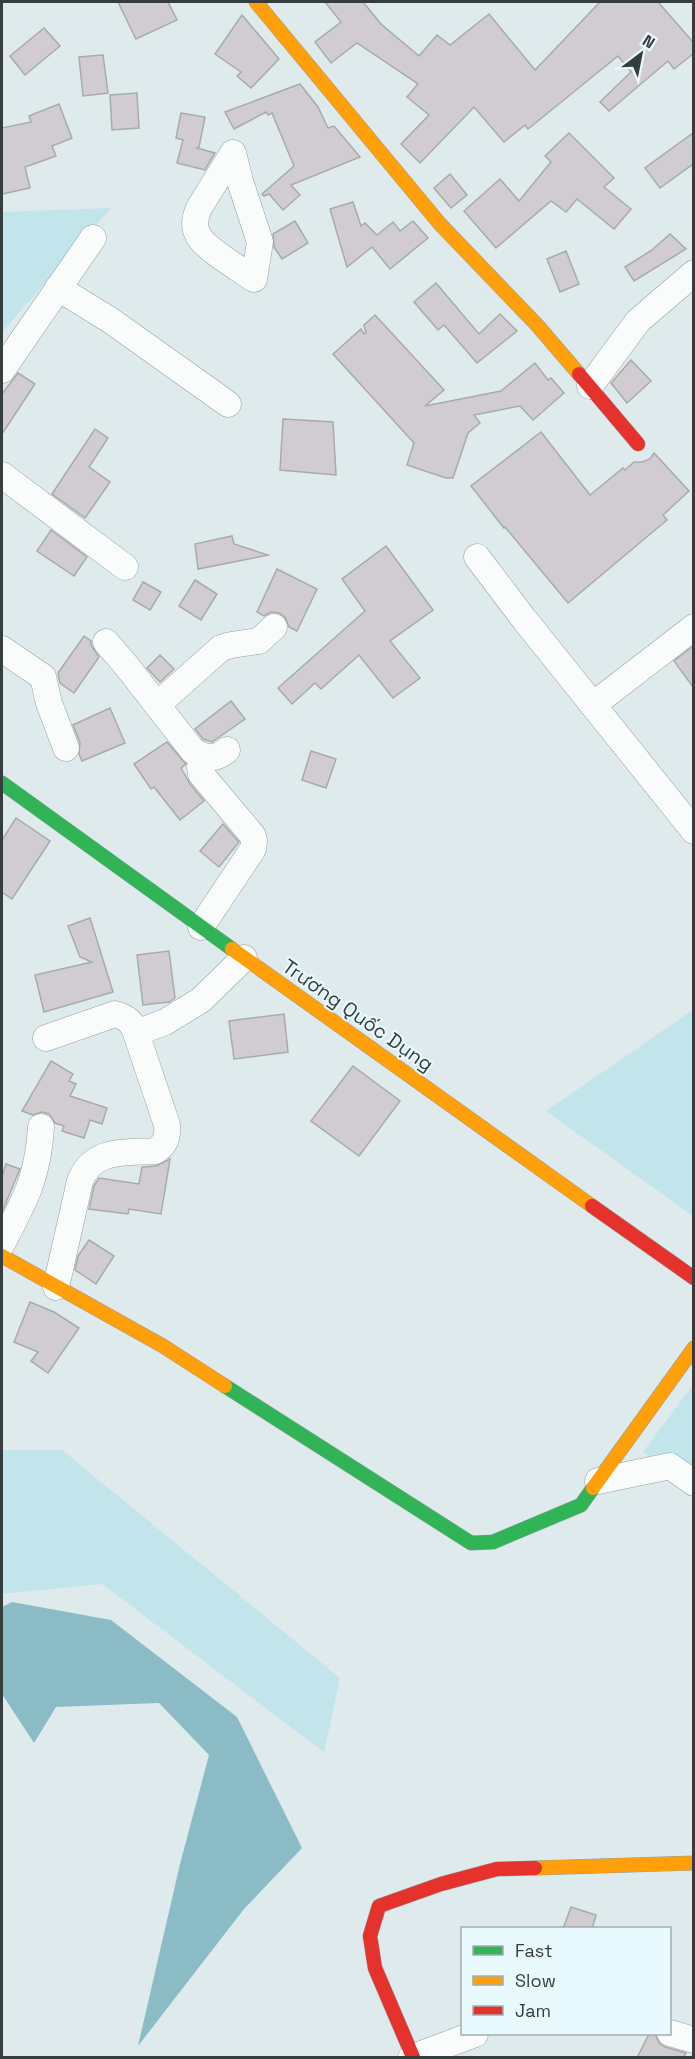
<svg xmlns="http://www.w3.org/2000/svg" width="695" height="2059" font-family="'Space Grotesk',sans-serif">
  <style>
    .green { fill: #c2e5ec }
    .water { fill: #8bbcc6 }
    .building { fill: #d1ccd0; stroke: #a8aaac; stroke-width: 1.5 }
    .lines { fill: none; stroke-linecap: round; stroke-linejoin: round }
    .street-casing { stroke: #959fa1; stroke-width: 27 }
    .fast-casing { stroke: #959fa1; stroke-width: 15 }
    .slow-casing { stroke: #959fa1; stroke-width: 15 }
    .jam-casing { stroke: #959fa1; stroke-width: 15 }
    .street { stroke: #fafcfc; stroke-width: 26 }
    .fast { stroke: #30b455; stroke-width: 14 }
    .slow { stroke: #ff9f0a; stroke-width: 14 }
    .jam { stroke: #e5322d; stroke-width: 14 }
    .labels { text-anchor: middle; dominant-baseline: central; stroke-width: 4.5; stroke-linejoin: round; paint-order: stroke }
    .street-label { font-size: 20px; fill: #353d3f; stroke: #e8fafe }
  </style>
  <rect width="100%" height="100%" fill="#deeaec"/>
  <!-- green -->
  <g class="green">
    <path d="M111,208L2,332V212Z"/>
    <path d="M693,1010V1216L546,1111Z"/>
    <path d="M693,1385V1488L643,1452Z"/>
    <path d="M2,1450H62L340,1678L324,1752L102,1584L2,1594Z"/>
  </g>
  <!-- water -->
  <path class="water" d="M12,1602L111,1620L237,1717L302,1848L244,1909L138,2046L180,1864L209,1755L159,1703L56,1707L34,1743L2,1694V1607Z"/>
  <!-- building -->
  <g class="building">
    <path d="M118,2H168L177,20L136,39Z"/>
    <path d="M325,2H363L381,24L419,56L437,35L450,45L489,14L535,70L600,2H658L693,42V54L674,69L668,61L609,111L600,102L631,72L618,56L528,129L525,125L504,142L474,107L420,163L401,144L429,115L407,97L418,84L357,43L331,63L315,42L341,22Z"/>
    <path d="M242,15L279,59L251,88L237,76L241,72L215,54Z"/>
    <path d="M44,28L60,46L25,75L10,56Z"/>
    <path d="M103,55L108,93L83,96L79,57Z"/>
    <path d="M300,84L318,107L328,128L334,126L360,157L291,185L300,195L283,210L269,194L264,196L262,194L294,166L272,113L268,115L266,112L234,129L225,112Z"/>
    <path d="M137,93L139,128L112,130L110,95Z"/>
    <path d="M59,104L72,138L52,146L56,156L25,167L30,188L2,194V128L31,122L29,116Z"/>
    <path d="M181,113L205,117L199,147L197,148L215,153L205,170L177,163L183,140L176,138Z"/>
    <path d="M569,133L614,178L604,187L631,209L614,229L577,199L566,212L551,201L496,248L464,211L500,179L519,201L551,162L545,156Z"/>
    <path d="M693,133V164L660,188L645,168Z"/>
    <path d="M450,174L467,195L451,208L434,188Z"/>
    <path d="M353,202L361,226L365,223L377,235L393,222L400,231L413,221L428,238L390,269L372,247L347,267L330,209Z"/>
    <path d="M295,221L308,243L282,259L274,247L273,234Z"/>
    <path d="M670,234L686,249L634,281L625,267L652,250Z"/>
    <path d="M566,251L579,284L560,292L547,259Z"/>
    <path d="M436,283L479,334L500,314L517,331L477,363L444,325L438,330L414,302Z"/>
    <path d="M375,315L444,390L425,406L501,391L535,363L548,380L551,378L564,393L533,420L520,406L474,415L480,423L468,433L453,478H446L407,465L414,443L333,354L361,329L364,334L366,333L364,325Z"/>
    <path d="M631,360L651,381L627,403L611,383Z"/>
    <path d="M18,373L35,384L2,434V394Z"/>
    <path d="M283,419L333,422L336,475L280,470Z"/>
    <path d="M95,429L108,438L89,467L110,482L85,518L52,494Z"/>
    <path d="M541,432L590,495L623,468L625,470L634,462H642L650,459L654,453L689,491L663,515L667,520L568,603L505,527L504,528L471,486Z"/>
    <path d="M51,530L87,557L74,576L37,551Z"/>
    <path d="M232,536L234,544L268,555L198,569L195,544Z"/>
    <path d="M386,546L433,610L390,641L420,678L393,698L359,655L321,689L315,683L292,704L278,688L365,611L342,579Z"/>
    <path d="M277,569L317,589L297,631L289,627L285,617L279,613L271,612L264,616L257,612Z"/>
    <path d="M195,580L217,594L201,620L179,606Z"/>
    <path d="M143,582L161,592L150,610L133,600Z"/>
    <path d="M84,636L91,641V645L99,657L74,693L60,683L58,673Z"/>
    <path d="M693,646V687L674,661Z"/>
    <path d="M160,655L174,669L160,682L147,668Z"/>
    <path d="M231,701L245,719L212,742L203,739L195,729Z"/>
    <path d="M110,708L125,743L82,761L79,754L80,743L73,725Z"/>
    <path d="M167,742L186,764L181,768L190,784L204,801L180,820L154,787L151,789L134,764Z"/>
    <path d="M311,751L336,759L326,788L302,780Z"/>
    <path d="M16,818L50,841L12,899L2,892V840Z"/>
    <path d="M223,824L239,842L219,867L200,851Z"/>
    <path d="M90,918L113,992L44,1012L35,975L92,962L80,957L68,926Z"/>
    <path d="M169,951L175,998L169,1002L143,1005L137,955Z"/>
    <path d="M284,1014L288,1052L234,1059L229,1021Z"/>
    <path d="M51,1061L73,1074L69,1081L76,1084L70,1096L107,1108L102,1124L90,1120L84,1138L62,1131L64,1126L55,1123L49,1114L42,1112L33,1115L22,1111Z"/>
    <path d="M353,1066L400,1101L359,1156L311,1121Z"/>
    <path d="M170,1159L161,1214L129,1209L128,1214L89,1209L94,1186L99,1178L139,1184L142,1167L156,1166Z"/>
    <path d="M6,1164L20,1169L2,1212V1176Z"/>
    <path d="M89,1240L114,1256L96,1284L75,1270L78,1256Z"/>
    <path d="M30,1302L54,1312L79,1328L48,1373L31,1361L38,1352L14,1342Z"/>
    <path d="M571,1907L596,1915L592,1929H563Z"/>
    <path d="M649,2034H655L659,2043L665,2047L686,2053L683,2058H637Z"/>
  </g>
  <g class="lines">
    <!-- street casing -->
    <g class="street-casing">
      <g id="street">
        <path d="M233,153L240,181L260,242L254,279C241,270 204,248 198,235C193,226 195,217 199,208Z"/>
        <path d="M58,288L110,320L228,404"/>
        <path d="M2,370L93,238"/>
        <path d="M590,386L638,321L694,273"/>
        <path d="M2,475L125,567"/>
        <path d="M477,557L524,619L694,831"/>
        <path d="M106,642L125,664L193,751C206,758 214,761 227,750"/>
        <path d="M2,649L43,677L49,703L66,748"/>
        <path d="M157,705L221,648L231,645L259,641L274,627"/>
        <path d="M593,705L694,627"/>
        <path d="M201,927L253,849L254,841L253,836L201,774L200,767L204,757"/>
        <path d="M136,1033L165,1022L201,1000L244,958"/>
        <path d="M46,1038L115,1014C127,1017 132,1022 136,1033L167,1125C168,1136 166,1145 155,1151C125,1153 93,1148 80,1181L56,1287"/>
        <path d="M2,1244C25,1200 38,1178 41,1127"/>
        <path d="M598,1481L670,1466L694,1483"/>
        <path d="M670,2033L694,2040"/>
        <path d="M411,2058L475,2034"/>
      </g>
    </g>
    <!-- fast casing -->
    <g class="fast-casing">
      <g id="fast">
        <path d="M2,783L232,949"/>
        <path d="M225,1386L471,1543L493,1542L581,1505L593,1488"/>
      </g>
    </g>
    <!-- slow casing -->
    <g class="slow-casing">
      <g id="slow">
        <path d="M256,2L440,224L537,325L579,374"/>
        <path d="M232,949L592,1206"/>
        <path d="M2,1256L163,1346L225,1386"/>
        <path d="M593,1488L694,1348"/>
        <path d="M535,1868L694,1863"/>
      </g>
    </g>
    <!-- jam casing -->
    <g class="jam-casing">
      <g id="jam">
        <path d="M579,374L638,444"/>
        <path d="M592,1206L694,1278"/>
        <path d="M413,2057L375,1968L370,1936L379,1906L441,1884L497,1869L535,1868"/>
      </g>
    </g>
    <!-- street -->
    <use href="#street" class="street"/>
    <!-- fast -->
    <use href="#fast" class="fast"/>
    <!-- slow -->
    <use href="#slow" class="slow"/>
    <!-- jam -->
    <use href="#jam" class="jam"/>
  </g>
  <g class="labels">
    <!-- street labels -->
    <g class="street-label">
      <text transform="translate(358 1015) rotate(35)">Trương Quốc Dụng</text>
    </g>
  </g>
  <!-- border -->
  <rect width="695" height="2059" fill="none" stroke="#353d3f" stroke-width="6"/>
  <!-- legend -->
  <rect x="461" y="1927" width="210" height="108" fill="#e8fafe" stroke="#a0aeb2" stroke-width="1.5"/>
  <rect x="473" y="1946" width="30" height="9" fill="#30b455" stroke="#a0aeb2" stroke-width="1.5"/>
  <text x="515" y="1957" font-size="18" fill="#353d3f">Fast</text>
  <rect x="473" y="1976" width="30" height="9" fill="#ff9f0a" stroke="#a0aeb2" stroke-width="1.5"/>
  <text x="515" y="1987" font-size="18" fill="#353d3f">Slow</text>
  <rect x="473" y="2006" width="30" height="9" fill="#e5322d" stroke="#a0aeb2" stroke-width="1.5"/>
  <text x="515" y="2017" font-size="18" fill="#353d3f">Jam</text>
  <!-- north arrow -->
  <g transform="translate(641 54) rotate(32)" stroke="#e8fafe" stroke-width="4.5" paint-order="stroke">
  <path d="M0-4.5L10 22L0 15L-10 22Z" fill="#353d3f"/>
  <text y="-9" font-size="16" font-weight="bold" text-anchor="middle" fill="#353d3f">N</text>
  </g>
</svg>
